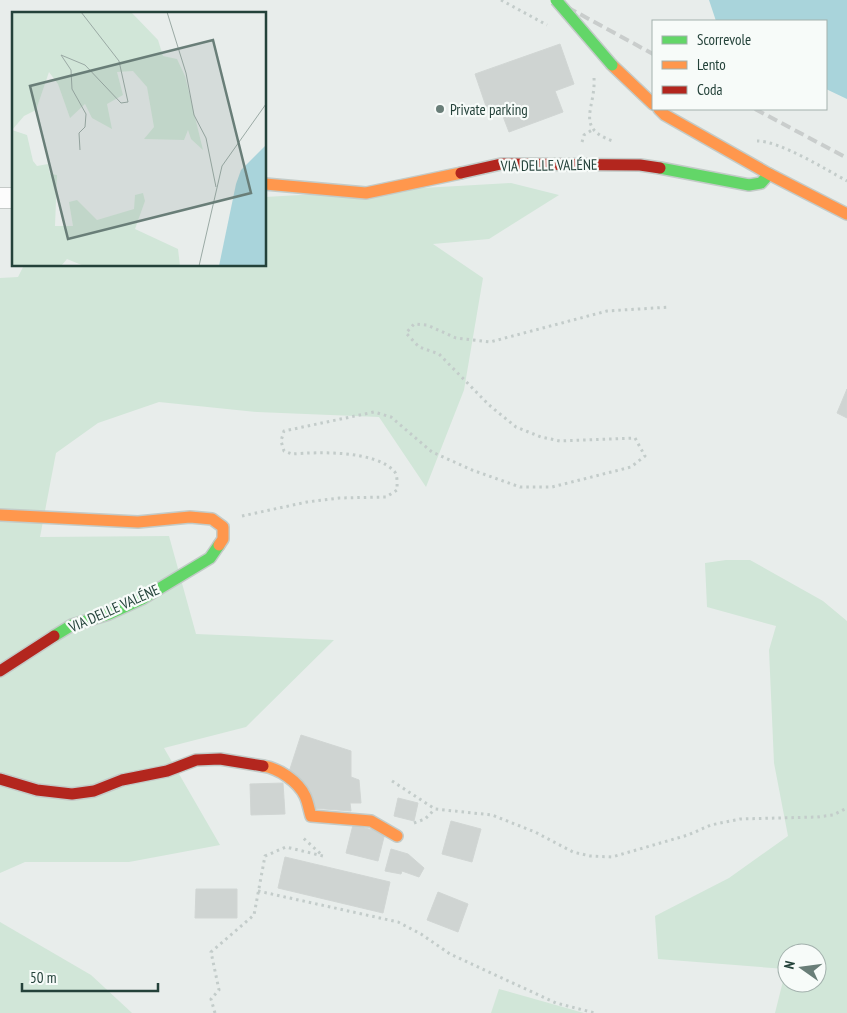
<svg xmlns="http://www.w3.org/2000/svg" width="847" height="1013" font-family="'PT Sans Narrow',sans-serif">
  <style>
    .green { fill: #d1e6d8; fill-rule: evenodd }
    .water { fill: #a9d4db }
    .building { fill: #cfd4d2; stroke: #d1d6d4 }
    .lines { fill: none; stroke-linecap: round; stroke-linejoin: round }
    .street-casing { stroke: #c5cac8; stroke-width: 22 }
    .fast-casing { stroke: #c3cbc8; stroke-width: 14 }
    .slow-casing { stroke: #c3cbc8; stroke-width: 14 }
    .jam-casing { stroke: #c3cbc8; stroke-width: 14 }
    .path { stroke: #c3ccca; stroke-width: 3; stroke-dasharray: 2.5 4; stroke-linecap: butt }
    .street { stroke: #fcfcfc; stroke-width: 20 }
    .fast { stroke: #63d668; stroke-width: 11 }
    .slow { stroke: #ff974d; stroke-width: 11 }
    .jam { stroke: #b3261e; stroke-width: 11 }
    .rail { stroke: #c9cdcc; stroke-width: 4; stroke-dasharray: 10 5; stroke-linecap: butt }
    .fast-bridge-casing { stroke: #c3cbc8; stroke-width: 14; stroke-linecap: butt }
    .fast-bridge { stroke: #63d668; stroke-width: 11 }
    .poi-dot { fill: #697e78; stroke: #f7fbf9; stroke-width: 2 }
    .labels { text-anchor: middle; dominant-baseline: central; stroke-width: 4.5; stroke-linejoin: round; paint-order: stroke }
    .poi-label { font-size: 15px; fill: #24423a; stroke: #f7fbf9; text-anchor: start }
    .street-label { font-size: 15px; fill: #24423a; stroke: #f7fbf9 }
    .inset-road { fill: none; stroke: #9aa9a4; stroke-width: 1 }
    .view { fill: #697e78; fill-opacity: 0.15; stroke: #697e78; stroke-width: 2.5 }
    .inset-edge { fill: none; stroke: #24423a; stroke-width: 2.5 }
  </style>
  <rect width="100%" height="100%" fill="#e8edeb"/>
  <!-- green -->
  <g class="green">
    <path d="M511,183L559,195L489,239L433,244L483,278L464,390L426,487L379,417L257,412L159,402L98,423L56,453L40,537L169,536L196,634L334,640L246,727L164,748L220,845L129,862H25L0,873V278L18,277L24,265H265V197Z"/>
    <path d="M726,560H750L823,601L847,621V1013H775L786,969L658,959L655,916L729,878L788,836L774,763L769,650L776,626L707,607L705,563ZM787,953H817V983H787Z"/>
    <path d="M0,922L91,975L132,1013H0Z"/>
    <path d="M499,989L584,1013H491Z"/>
  </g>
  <!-- water -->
  <path class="water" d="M709,0H847V99L826,89V21H716Z"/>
  <!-- building -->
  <g class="building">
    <path d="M560,44L574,84L555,91L563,112L509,132L501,111L489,115L475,74Z"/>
    <path d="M847,389V418L837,413Z"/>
    <path d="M301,735L351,751V777L359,780L361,803H350L351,811L312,808L289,772Z"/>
    <path d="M283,783L285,814L251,815L250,784Z"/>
    <path d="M398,798L418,803L414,821L394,816Z"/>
    <path d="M451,821L481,829L472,862L442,854Z"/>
    <path d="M353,825L385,833L378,861L346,853Z"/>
    <path d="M391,849L408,854L424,868L419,877L402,871L401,874L385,871Z"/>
    <path d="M285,857L390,882L383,913L278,888Z"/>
    <path d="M196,889H237V918H195Z"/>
    <path d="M438,892L468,904L458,932L427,920Z"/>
  </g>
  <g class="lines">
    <!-- street casing -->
    <g class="street-casing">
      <path id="street" d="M0,198H14"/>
    </g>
    <!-- fast casing -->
    <g class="fast-casing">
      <g id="fast">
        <path d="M660,168L749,185L761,183L769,174"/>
        <path d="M54,636L72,625L109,614L142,599L210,558L219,545"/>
      </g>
    </g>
    <!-- slow casing -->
    <g class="slow-casing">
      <g id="slow">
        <path d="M612,65L653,104"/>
        <path d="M659,109L665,115L769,174L847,214"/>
        <path d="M265,184L366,193L461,173"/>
        <path d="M0,515L138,522L190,517L212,519L223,527V539L219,545"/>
        <path d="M263,766C278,768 298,781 305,796C308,802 309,810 311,816L371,821L397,836"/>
      </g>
    </g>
    <!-- jam casing -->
    <g class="jam-casing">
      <g id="jam">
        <path d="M461,173L501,164L640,165L660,168"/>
        <path d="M0,671L54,636"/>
        <path d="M0,779L37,790L72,794L94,791L122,780L167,771L196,760L220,759L263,766"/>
      </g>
    </g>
    <!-- path -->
    <g class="path">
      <path d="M501,0L547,25"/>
      <path d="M594,78C596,108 574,128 613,141"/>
      <path d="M757,141C780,141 825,169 847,181"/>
      <path d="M582,142L584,135L592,130"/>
      <path d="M242,516L307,502L339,498L386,497L397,490C397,484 398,475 394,471C374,450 318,452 292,454L284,451L281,441L284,431L374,412L391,417L432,452L472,470L520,487H552L631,467L645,456L635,438L560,441L541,437L516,427L489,405L439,354L419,347L406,333L414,324L427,325L456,338L490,342L607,311L670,307"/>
      <path d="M392,781L435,809L492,815L535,832L573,852L590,856L612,857L688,835L711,825L740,819L817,817L833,815L847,808"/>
      <path d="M414,823L425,819L435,809"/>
      <path d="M258,891L398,922L421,934L450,954L556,1003L595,1013"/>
      <path d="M215,1013L211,999L219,990L211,952L254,915L265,856L286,847L323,856L301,836"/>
    </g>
    <!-- street -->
    <use href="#street" class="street"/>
    <!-- fast -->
    <use href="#fast" class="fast"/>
    <!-- slow -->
    <use href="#slow" class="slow"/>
    <!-- jam -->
    <use href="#jam" class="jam"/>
    <!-- rail -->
    <g class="rail">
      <path d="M554,0L653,54"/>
      <path d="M755,109L847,158"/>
    </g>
    <!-- fast-bridge casing -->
    <g class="fast-bridge-casing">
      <path id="fast-bridge" d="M556,0L612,65"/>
    </g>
    <!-- fast-bridge -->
    <use href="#fast-bridge" class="fast-bridge"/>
  </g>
  <!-- markers -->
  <circle class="poi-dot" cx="440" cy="109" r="5"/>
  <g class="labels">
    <!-- poi labels -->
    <g class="poi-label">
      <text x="450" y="109">Private parking</text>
    </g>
    <!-- street labels -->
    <g class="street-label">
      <text transform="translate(549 165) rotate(-1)">VIA DELLE VALÉNE</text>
      <text transform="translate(114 608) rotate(-24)">VIA DELLE VALÉNE</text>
    </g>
  </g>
  <!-- overview -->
  <g transform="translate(12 12)">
    <rect width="254" height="254" fill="#e8edeb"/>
    <path d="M0,0H119L146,28L151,44L165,47L173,64L191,138L179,127L176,118L172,128L132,127L142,115L135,75L121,59L105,60L111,83L95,92L100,117L80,106L73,92L58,106L46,72L37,60L24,98L12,104L0,118L15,123L21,149L25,154L36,152L38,162L45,163L43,214H61L57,190L65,188L85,208L122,197L123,183L131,181L133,189L123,217L166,237L168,254H72L55,247L49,254H0Z" fill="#d1e6d8"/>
    <path d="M254,133V254H207L224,172L229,158Z" fill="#a9d4db"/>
    <path class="inset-road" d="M155,0L174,61L182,103L194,126L204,175M68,138L67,121L73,115L74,102L60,77L59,58L49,43L73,53L109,91L116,90L107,49L69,0M187,254L210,154L254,92"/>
    <path class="view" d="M201,28L239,181L56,227L18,74Z"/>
    <rect width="254" height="254" class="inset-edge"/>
  </g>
  <!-- legend -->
  <rect x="652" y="20" width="175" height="90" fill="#f7fbf9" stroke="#a3b1ad"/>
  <rect x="662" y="36" width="25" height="8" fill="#63d668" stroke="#a3b1ad"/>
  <text x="697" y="45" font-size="15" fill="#24423a">Scorrevole</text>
  <rect x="662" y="61" width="25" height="8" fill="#ff974d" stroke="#a3b1ad"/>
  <text x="697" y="70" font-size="15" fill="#24423a">Lento</text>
  <rect x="662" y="86" width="25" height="8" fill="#b3261e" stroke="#a3b1ad"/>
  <text x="697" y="95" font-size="15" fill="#24423a">Coda</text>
  <!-- north arrow -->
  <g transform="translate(802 968) rotate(284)"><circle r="24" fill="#f7fbf9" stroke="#a3b1ad"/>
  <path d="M0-4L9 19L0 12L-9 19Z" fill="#697e78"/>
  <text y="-8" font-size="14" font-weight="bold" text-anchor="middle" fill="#24423a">N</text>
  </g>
  <!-- scale -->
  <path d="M22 983v8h136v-8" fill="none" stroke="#24423a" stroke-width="2.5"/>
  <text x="30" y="983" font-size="15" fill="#24423a" stroke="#f7fbf9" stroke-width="4" paint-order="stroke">50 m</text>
</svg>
